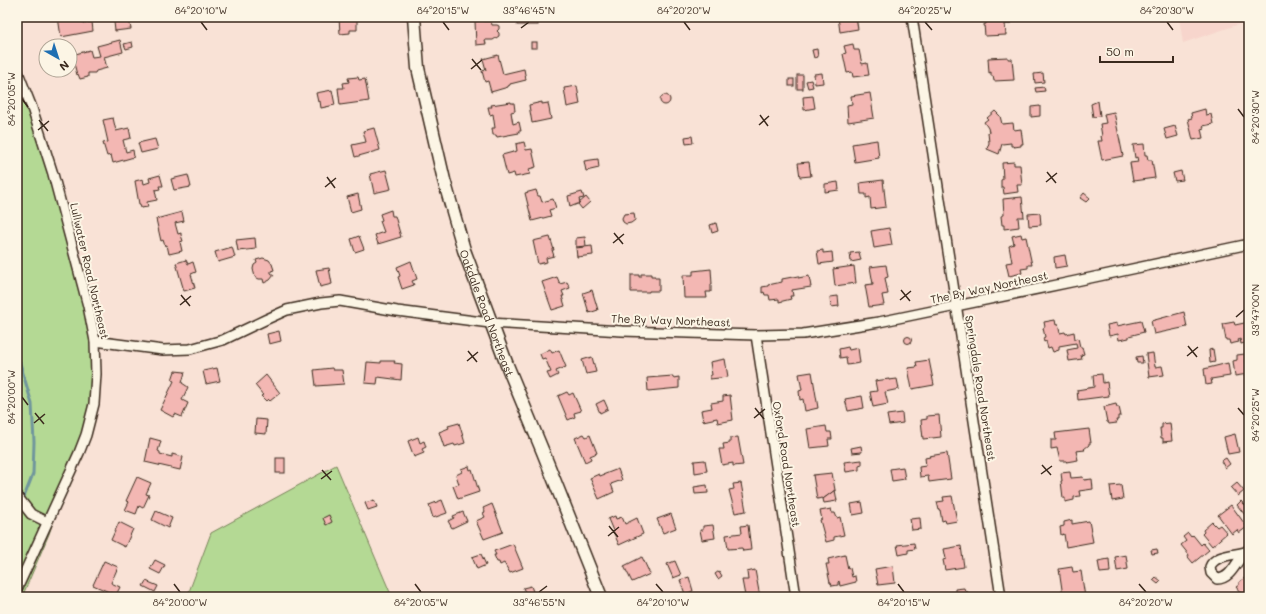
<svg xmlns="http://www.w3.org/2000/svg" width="1266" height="614" font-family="Mali,sans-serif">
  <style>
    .built { fill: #f7d5cc }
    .green { fill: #b4d994; stroke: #788259 }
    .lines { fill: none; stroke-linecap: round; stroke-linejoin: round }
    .stream { stroke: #6f969c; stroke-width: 3 }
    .building { fill: #f3b7b3; stroke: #3b2a1e }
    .minor-casing { stroke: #3b2a1e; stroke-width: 12 }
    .tertiary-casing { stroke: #3b2a1e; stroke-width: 15 }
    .minor { stroke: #fcf5e5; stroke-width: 9 }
    .tertiary { stroke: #fcf5e5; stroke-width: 12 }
    .ticks { fill: none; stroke: #3b2a1e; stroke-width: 1.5 }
    .labels { text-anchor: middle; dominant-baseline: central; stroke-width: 4; stroke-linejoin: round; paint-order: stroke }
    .street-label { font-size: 11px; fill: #3b2a1e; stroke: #fcf5e5 }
    .neatline { fill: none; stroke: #3b2a1e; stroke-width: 1.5 }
    .ticks-label { font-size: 10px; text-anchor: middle; fill: #3b2a1e }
  </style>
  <rect width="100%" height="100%" fill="#f9e2d6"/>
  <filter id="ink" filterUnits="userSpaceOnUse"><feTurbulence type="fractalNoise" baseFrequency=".025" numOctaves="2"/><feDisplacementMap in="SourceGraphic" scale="8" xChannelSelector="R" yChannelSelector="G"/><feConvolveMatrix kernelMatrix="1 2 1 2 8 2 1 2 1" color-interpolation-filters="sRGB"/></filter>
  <g filter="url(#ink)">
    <!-- built -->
    <path class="built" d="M1179,17H1249V21L1183,43Z"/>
    <!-- green -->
    <g class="green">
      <path d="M17,87L44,149L82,292L91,345L93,407L49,534L22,597H17Z"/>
      <path d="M336,465L392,597H187L211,533Z"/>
    </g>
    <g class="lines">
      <!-- stream -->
      <path class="stream" d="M17,353L32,404L34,442L33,474L17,515"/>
    </g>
    <!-- building -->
    <g class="building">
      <path d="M58,17H81L83,23L92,22L93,31L61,37Z"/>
      <path d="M339,17H357V30H350V33L340,34Z"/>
      <rect x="517" y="17" width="21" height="8"/>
      <path d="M838,17H856L858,29L840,32Z"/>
      <path d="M986,17H1010V24H1005L1006,35L985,36L984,24H986Z"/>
      <path d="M129,19L131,29L115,31L114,22Z"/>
      <path d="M484,20V21H491L492,25H497L499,26V29L497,31L499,33V36L493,40H485L486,44L476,45L475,21Z"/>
      <path d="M120,40L123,52L104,57L107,68L96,71L95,73H88V77L80,79L78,74L77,75L72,55L90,50L92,57L100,56L97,46Z"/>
      <path d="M132,42L133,47L126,49L124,44Z"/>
      <rect x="531" y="42" width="6" height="6"/>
      <path d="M853,44L854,50H859L862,64L867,63L869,75L853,77L852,72L847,73L843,54L846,53L844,46Z"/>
      <path d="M817,49L818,57L814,58L812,50Z"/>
      <path d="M498,55L503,74L524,69L526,80L510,84V85L508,86V87L491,92L488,81L485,82L482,71L486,70L483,59Z"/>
      <path d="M1008,57V59H1012L1014,80L994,81L993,76H991V72L989,73L988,58Z"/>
      <path d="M822,73L823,83L815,84L814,74Z"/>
      <path d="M1043,73L1044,82L1035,83L1034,74Z"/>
      <rect x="797" y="75" width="6" height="14"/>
      <path d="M358,77L359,80L365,79L369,101L340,105L338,88H344L343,83L349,82L348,78Z"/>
      <rect x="789" y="79" width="5" height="7"/>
      <path d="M811,80L813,87L808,88L806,81Z"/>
      <path d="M577,86L580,104L567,107L564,88Z"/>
      <path d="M1044,87L1045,91L1036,92L1035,88Z"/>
      <path d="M332,90L335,105L321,108L320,101L318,102L316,93Z"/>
      <path d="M870,93L874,118L848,122L847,105L852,104L851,96Z"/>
      <circle cx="665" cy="100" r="5"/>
      <path d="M813,96L815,108L804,110L803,97Z"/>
      <path d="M1098,101L1100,116L1093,117L1091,104Z"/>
      <path d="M511,102V103H514L515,111L511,112L513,124L519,122L521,131H518L519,133L497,137L496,135H493L492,128H495L493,114L490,115L488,107H492L491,105Z"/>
      <path d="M542,102V104L548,103L551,119L532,123L529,105Z"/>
      <path d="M1040,106V116L1031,117V107Z"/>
      <path d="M1205,109L1206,115L1211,114L1213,124L1203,126L1204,128L1201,129L1203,138L1193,140L1188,119L1192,118L1191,113Z"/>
      <path d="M995,111L1000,116L1002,124L1013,123L1014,130L1021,129L1023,144H1021V146L1014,147L1013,146H1011V143L1002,144L999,154L987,149L989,143L988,132H989L988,128L984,122L988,119L987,118Z"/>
      <path d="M1114,112L1123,156L1102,160L1098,141H1102L1101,136H1102L1100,124L1106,123L1104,114Z"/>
      <path d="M113,118L116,131L129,128L131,138L123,140L126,152L133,150L134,157L113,163L111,155L107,156L103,143L108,142L103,120Z"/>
      <path d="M1175,126L1178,136L1167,139L1164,129Z"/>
      <path d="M374,128L380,150L355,157L352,145L366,142L363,131Z"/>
      <path d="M692,136L693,143L686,144L685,137Z"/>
      <path d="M155,139L158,149L141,153L138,143Z"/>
      <path d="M877,140L879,158L855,162L852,144Z"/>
      <path d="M524,142L526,150L532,149L536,167L529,169L530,174L515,177L514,173L507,175L502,155L517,151L516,144Z"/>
      <path d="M1144,144L1145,155H1147L1148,160H1152L1155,178L1133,181L1130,163L1138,162L1137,157L1135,158L1133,145Z"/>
      <path d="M598,159L599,168L586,171L584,161Z"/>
      <path d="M809,162L811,176L800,177L798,163Z"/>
      <path d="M1014,162V165H1020L1022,185H1017L1018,192L1004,194L1003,187H1001V180L1003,179L1002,163Z"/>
      <path d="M386,170L391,189L374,193L370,174Z"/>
      <path d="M1181,171L1183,180L1175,181L1173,173Z"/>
      <path d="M160,175L163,186H159L160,189L155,190L157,200L147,202L148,207L141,208L140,204H139L135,181L143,179L144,184L150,182L149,178Z"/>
      <path d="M188,175L191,187L174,190L171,179Z"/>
      <path d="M883,180L886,207L871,209L870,197L866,198V194H861L860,183Z"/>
      <path d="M838,182L839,190L825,192V184Z"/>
      <path d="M536,190L538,196H540L542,202L553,199L556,208L549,210L551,216L532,221L525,193Z"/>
      <path d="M582,192L584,198L579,199L580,203L570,207L568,196Z"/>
      <path d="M1084,193L1090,198L1086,202L1080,198Z"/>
      <path d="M358,194L361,209L351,212L347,197Z"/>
      <path d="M586,197L590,202L582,209L578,204Z"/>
      <path d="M1022,197L1024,217H1018L1019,227L1004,229V225H1002L1001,216L1004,215L1003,199Z"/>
      <path d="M391,210L392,216H395L401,237L378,244L375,235L384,232L380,221L382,220L380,214Z"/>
      <path d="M182,212L184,221L175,223L178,234L181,233V235L183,241L180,242L182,251L169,254L167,245L165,246L163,240L161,241L156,219Z"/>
      <path d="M634,213L635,220L631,223L626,224L623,222L622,218L624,214Z"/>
      <path d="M1040,213L1041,225L1029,226L1028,214Z"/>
      <path d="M716,223L718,231L712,233L710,225Z"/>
      <path d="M889,228L892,245L874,248L871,231Z"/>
      <path d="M1021,234L1022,238L1026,237L1032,265H1028V268L1021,269L1022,273L1009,276L1006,263L1012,262L1009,246L1014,244L1012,236Z"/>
      <path d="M359,236L364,249L355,252L351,239Z"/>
      <path d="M550,237L554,250H552L554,256L546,258L547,262L538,264L533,241Z"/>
      <path d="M585,237L586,246L576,247V238Z"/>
      <path d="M255,238L256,249L238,251L236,240Z"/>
      <path d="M592,246L593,255L577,257L576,248Z"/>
      <path d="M232,247L235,257L218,262L215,252Z"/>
      <path d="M823,250V253L832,252L833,262L819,264L817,251Z"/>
      <path d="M859,252L861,260L851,262L850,253Z"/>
      <path d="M1065,255L1067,266L1055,268L1054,257Z"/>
      <path d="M263,258L269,260L272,264L274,270L271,271V273L274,275L270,280L264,283L263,279H259L255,277L253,269L254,265L257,263L256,260Z"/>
      <path d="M186,260L188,264L193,262L196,272L191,274L195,288L184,291L176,263Z"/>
      <path d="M411,261L417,279L412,281L414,285L402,289L398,277L400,276L397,267Z"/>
      <path d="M886,265L888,277L885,278L888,294L882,295L884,305L869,307L865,285L873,284L870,267Z"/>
      <path d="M854,266L856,283L835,286L833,269Z"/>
      <path d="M329,268L332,284L320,287L316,270Z"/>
      <path d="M711,269L712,284H711V292H706L707,298H684L683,275H693V271Z"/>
      <path d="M641,274H651V276H655V278H659V291H649V292H631V275H639V277H641Z"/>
      <path d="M798,276V278L809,276L811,287L792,290L793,296H790L791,299L779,302V299L770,300L769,295H765L764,292L762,293V287L768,286V285L782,282V279Z"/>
      <path d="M557,277L560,284L567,282L570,288L562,291L564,296H562L565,306L552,310L542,282Z"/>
      <path d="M592,290L598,310L589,313L583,293Z"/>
      <path d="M838,296L839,306L831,307L830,297Z"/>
      <path d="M1184,312L1187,327L1154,334L1151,321Z"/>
      <path d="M1055,320L1056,325L1058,324L1060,333L1065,332L1066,334L1074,332L1075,339L1078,338L1080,347H1082L1084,354L1081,355L1082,359L1069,361L1067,350L1077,348L1076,343L1059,346V350L1053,352L1051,347L1048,348L1046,341L1044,342L1043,338L1045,337L1043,328L1045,327L1044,322Z"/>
      <path d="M1141,321L1144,332L1129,336V338L1119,340L1118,334L1109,336L1107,325L1117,323V326Z"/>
      <path d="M1234,322L1235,325L1249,322V342L1241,344L1240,339L1238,340L1239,342L1230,344L1229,340H1226L1223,324Z"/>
      <path d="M279,331L281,341L269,344L267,334Z"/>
      <circle cx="908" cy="340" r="3.5"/>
      <path d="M848,347L849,350L858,348L860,363L847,365L846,357L840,358L839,349Z"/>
      <path d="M550,349L552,353L559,350L566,367L556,371L558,375L550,379L547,373L551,372L545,358L542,359L540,354Z"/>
      <path d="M1213,349L1215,362L1210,363L1209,350Z"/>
      <path d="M1153,353L1155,367L1162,366L1164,375L1149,377L1146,354Z"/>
      <path d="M1245,354L1248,374L1235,376L1233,361L1237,360V355Z"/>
      <path d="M1142,356L1143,363H1137L1136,357Z"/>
      <path d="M592,357L596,372L586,374L582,360Z"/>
      <path d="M725,359L728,377L710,379V375H712L710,362Z"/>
      <path d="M929,360L934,385L912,389L908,368L917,367L916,362Z"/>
      <path d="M381,361H395L394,363L402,364L401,380L378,377L377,384L365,383L367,362L381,363Z"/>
      <path d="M1228,363L1230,376L1211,379L1212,384L1206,385L1204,369Z"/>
      <path d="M217,368L220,381L206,384L203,371Z"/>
      <path d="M332,368L333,370H342L344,384L316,386L314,370Z"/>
      <path d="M175,371L185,372L182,383L188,387L182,400L188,403L182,417L175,414L173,417L160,410L174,381L172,380Z"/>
      <path d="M812,372L818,408L805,411L803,399L800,400L799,391L802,390L799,374Z"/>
      <path d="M1102,374L1103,383L1107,382L1109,396L1078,400L1077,390L1094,387L1093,375Z"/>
      <path d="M266,375L280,393L270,401L268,399L266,401L261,396L263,395L255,385Z"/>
      <path d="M673,376V378L679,377V388L648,391L647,378Z"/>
      <path d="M889,379V380L897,379L899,389L885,392L888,404L873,407L870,392L877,391L875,381Z"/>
      <path d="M567,392L569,395L573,393L581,411L574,413L575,417L568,420L558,396Z"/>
      <path d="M730,395L733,420L718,423L717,418L703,421L701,410L712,408L711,403L723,401V396Z"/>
      <path d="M862,396L864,408L848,411L845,399Z"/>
      <path d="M604,400L608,409L600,413L596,404Z"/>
      <path d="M1116,404L1117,407H1119L1121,416H1118V420H1116L1117,423L1109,424L1108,422H1107L1104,407Z"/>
      <path d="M902,413L903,423L889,425L887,415Z"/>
      <path d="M939,415L941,437L923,439L921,420L927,419V416Z"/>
      <path d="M256,419L267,420L266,434L255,433Z"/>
      <path d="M459,423L465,443L455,446L454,444L444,447L439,432L449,428L448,426Z"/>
      <path d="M1170,423L1172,441L1163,442V438H1161L1160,428H1162V424Z"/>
      <path d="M826,426L827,432H831L832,439H828L829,446L810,448L807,429Z"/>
      <path d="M1089,429L1091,443H1089V445L1084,449L1085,450L1076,451L1078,460L1066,462L1067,461H1060L1057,448L1051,449V440H1056L1055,433Z"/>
      <path d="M584,434L586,437L590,435L597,453L590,456L591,459L585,462L575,438Z"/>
      <path d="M1235,434L1239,452L1228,454L1224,437Z"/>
      <path d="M418,437L420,443L424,441L426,447L422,449L424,453L414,457L408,441Z"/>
      <path d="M738,437L743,465L733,466V463L722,465L719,449H724L723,444L730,443V438Z"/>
      <path d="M150,438L161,441L158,451L160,452V454L172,457V454L183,457L180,470L145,462Z"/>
      <path d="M861,446L862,452L852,453L851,448Z"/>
      <path d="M947,453L951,479L929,482L928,476L920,477L919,467L926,466L925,458L930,457L929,456Z"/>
      <rect x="276" y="458" width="9" height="15"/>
      <path d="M1226,458L1230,464L1225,468L1221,461Z"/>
      <path d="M705,460L707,471L695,473L694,461Z"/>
      <path d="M862,460V465L859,466V470L846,472L844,462Z"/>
      <path d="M469,466L470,470L472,469L479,492L458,499L453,486L459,484L456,475L462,472L461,469Z"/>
      <path d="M903,467L905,479L892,481L890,469Z"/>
      <path d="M618,469L622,480L611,484L614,492L599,499L590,478L599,474L600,476Z"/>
      <path d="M1070,472L1071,478L1083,477L1084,480L1092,479L1093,489L1079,491L1080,496L1074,497V500L1065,502V498H1063L1061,481H1062L1061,473Z"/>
      <path d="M832,473L835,490L823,499V498L817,499L813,475Z"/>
      <path d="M137,477L151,483L146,494L149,495L143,508L139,506L136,514L125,510L129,502L126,501Z"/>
      <path d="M741,483L746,511L735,513L729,490L734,489L733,484Z"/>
      <path d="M1237,483L1244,491L1238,496L1231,488Z"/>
      <path d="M707,485L708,493L695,494L694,487Z"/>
      <path d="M1121,485L1123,499L1112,501L1110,486Z"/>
      <path d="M835,490L837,501L824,503L823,499Z"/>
      <path d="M952,496L957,521L946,523L945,520L942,521L940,510H939L937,502L944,501L943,497Z"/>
      <path d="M374,500L377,507L368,510L365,503Z"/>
      <path d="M442,500L447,513L433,518L429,505Z"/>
      <path d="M1241,501L1245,505L1249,502V520L1237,505Z"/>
      <path d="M862,502L864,513L853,515L851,504Z"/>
      <path d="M492,504L503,532L484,539L476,521L485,517L483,513L485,512L483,508Z"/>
      <path d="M1231,505L1247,527L1239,533L1237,530L1232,534L1218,515Z"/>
      <path d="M831,509L832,513H835L837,518L840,517L844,535L834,537V540L826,542L820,520L822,519L820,511Z"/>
      <path d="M156,511L172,518L168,528L152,520Z"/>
      <path d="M463,512L467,521L452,528L448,521L454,518L453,516Z"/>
      <path d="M671,514L676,528L663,533L657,519Z"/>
      <path d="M329,515L332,522L326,525L323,518Z"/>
      <path d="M615,516L616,519L622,517L625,524L637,518L643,534L619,545L608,519Z"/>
      <path d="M920,518L921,529L912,530L910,519Z"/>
      <path d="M1072,520V524L1089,521L1093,542L1066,547L1064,534L1061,535L1060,527L1064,526V522Z"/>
      <path d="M119,522L133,529L125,547L111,540Z"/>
      <path d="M1212,522L1217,527L1220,525L1227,533L1212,546L1202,534L1204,532L1203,530Z"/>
      <path d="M713,525L715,538L702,540L700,530H703V526Z"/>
      <path d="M748,525L751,550L743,551L742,548L728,549L726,535L742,533L741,526Z"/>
      <path d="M1188,533L1191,537L1193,535L1201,545L1203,543L1209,550L1193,563L1188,557L1189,555L1181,545L1186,541L1183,537Z"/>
      <path d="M914,543L915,549L908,550V553L899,555L897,545Z"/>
      <path d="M513,544L523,568L510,573L504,563L500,565L499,562H497L494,555H496L494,551Z"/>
      <path d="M961,546L964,567L945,570L943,560L946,559L944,549Z"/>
      <path d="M1157,549L1158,553L1152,554L1151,550Z"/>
      <path d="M481,554L486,565L477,569L472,557Z"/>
      <path d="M845,555L848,569L850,568L852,577L855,576L856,582L840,586L839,581L838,582V585L832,586L831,583H830L826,564H829L828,559Z"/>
      <path d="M1126,555L1128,569L1117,571L1115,557Z"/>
      <path d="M642,557L650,574L632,582L624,566Z"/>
      <path d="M1109,559L1110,572L1100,573L1098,561Z"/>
      <path d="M155,560L165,565L160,574L150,569Z"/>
      <path d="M104,561L118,567L111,583L120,587L116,595L93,585Z"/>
      <path d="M675,561L681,575L673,578L667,564Z"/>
      <path d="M893,566L895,583L878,585L875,569Z"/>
      <path d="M1072,567L1073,572L1081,571L1085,597H1075V595L1063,596L1059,569Z"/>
      <path d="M755,570L760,597H749V595L745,596L742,580H748L747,572Z"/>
      <path d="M719,571L722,576L718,579L715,574Z"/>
      <path d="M689,577L693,591L685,594L680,580Z"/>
      <path d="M1156,577L1161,581L1158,584L1153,580Z"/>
      <path d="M1246,577L1247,579L1249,578V597H1244L1236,587L1239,585V582Z"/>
      <path d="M146,581L158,586L155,592L143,586Z"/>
      <path d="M531,586L535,597H515L514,596L525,592L523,588Z"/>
      <path d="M964,588L965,591H967L968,597H950L949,595L955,594V589Z"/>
    </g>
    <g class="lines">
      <!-- minor casing -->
      <g class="minor-casing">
        <g id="minor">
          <path d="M912,17L1001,597"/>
          <path d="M17,70L32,108L53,174L88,306L95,341L96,374L94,404L86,435L79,453L17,589"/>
          <path d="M756,335L796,597"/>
          <path d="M95,341L163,350L190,349L223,340L267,319L287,310L321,303L340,301L397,311L490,323L622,331L756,335L803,334L879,322L1076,281L1249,244"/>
          <path d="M17,496L31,514L47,522"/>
          <path d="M1245,552C1234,555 1214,555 1210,567L1211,573L1217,579C1233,579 1237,557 1249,549"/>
        </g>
      </g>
      <!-- tertiary casing -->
      <g class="tertiary-casing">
        <g id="tertiary">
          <path id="s1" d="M414,17L418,68L444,180L464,250L507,365L543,452L601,597"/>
        </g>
      </g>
      <!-- minor -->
      <use href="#minor" class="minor"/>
      <!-- tertiary -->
      <use href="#tertiary" class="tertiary"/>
    </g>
  </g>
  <!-- ticks -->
  <path class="ticks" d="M201,22L207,30M443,22L449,30M684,22L690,30M925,22L932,30M1167,22L1173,30M521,28L529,22M472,59L481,70M471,69L482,60M22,99L28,107M1238,109L1244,117M760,115L768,126M39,120L48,131M759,125L769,116M38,130L49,121M1047,172L1056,183M327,177L335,188M1046,182L1057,173M325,187L336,178M614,233L623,244M613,243L624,234M901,290L910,301M181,295L190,306M900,300L911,291M180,305L191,296M1236,317L1244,310M1188,346L1197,357M468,351L477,362M1187,356L1198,347M467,361L478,352M22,397L28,405M755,408L764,419M1238,408L1244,415M35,413L44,424M754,418L765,409M34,423L45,414M1042,465L1051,475M322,470L331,480M1041,474L1052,466M321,479L332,471M609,526L618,537M608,536L619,527M174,584L180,592M415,584L421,592M656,584L663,592M898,584L904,592M1139,584L1146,592M539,592L547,586"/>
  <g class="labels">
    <!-- street labels -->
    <g class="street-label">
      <text transform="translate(90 271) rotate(77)">Lullwater Road Northeast</text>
      <text transform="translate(989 287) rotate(-12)">The By Way Northeast</text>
      <text stroke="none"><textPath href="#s1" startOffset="306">Oakdale Road Northeast</textPath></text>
      <text transform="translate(671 320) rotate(2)">The By Way Northeast</text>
      <text transform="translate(981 388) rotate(81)">Springdale Road Northeast</text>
      <text transform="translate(787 464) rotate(81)">Oxford Road Northeast</text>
    </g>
  </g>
  <!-- margin -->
  <rect width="1266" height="614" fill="none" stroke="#fcf5e5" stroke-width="44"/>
  <!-- north arrow -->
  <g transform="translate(58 58) rotate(141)"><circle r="19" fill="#fcf5e5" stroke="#afa495"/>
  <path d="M0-3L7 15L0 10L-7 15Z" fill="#1f6fb2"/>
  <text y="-6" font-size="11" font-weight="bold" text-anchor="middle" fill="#3b2a1e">N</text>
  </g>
  <!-- scale -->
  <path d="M1100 56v6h73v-6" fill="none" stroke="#3b2a1e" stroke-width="2"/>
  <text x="1106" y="56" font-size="12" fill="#3b2a1e" stroke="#fcf5e5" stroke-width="3" paint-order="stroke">50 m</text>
  <rect x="22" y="22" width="1222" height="570" class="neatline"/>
  <g class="ticks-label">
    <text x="201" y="14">84°20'10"W</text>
    <text x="443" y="14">84°20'15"W</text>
    <text x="529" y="14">33°46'45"N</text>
    <text x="684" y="14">84°20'20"W</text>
    <text x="925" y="14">84°20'25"W</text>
    <text x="1167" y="14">84°20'30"W</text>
    <text transform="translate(11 99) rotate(-90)" y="4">84°20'05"W</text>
    <text transform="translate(1255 117) rotate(-90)" y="4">84°20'30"W</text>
    <text transform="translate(1255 310) rotate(-90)" y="4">33°47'00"N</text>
    <text transform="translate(11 397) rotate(-90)" y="4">84°20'00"W</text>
    <text transform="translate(1255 415) rotate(-90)" y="4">84°20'25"W</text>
    <text x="180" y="606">84°20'00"W</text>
    <text x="421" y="606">84°20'05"W</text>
    <text x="539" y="606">33°46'55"N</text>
    <text x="663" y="606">84°20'10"W</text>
    <text x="904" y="606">84°20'15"W</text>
    <text x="1146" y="606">84°20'20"W</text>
  </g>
</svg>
